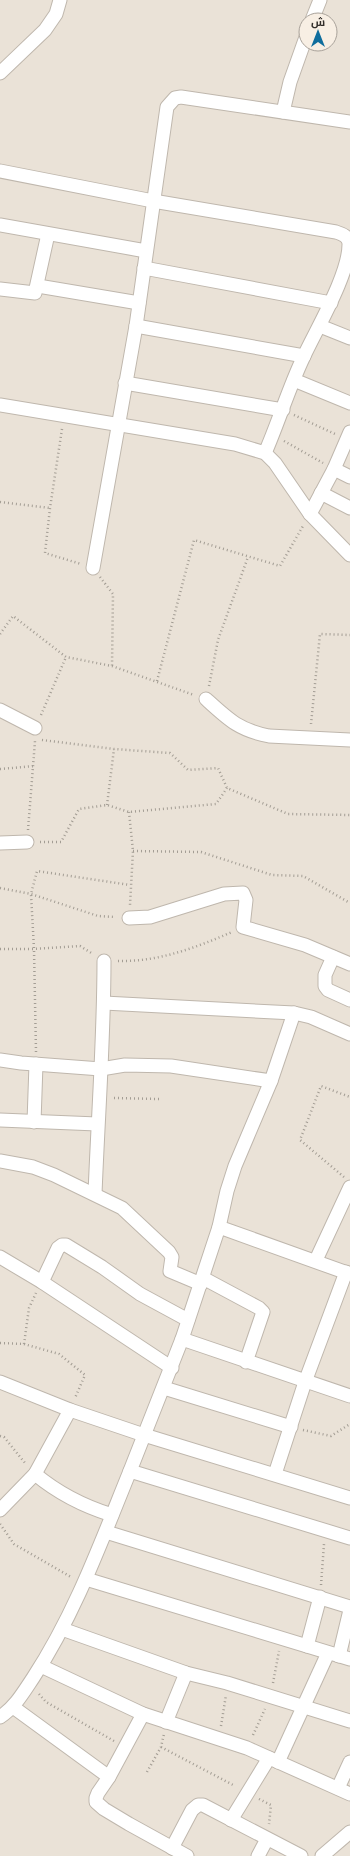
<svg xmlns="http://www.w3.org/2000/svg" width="350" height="1856" font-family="'PT Sans',Cairo,sans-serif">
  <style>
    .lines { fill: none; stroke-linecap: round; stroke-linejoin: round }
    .minor-casing { stroke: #bfb7ad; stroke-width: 15 }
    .path { stroke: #a39d94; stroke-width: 2.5; stroke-dasharray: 1 3; stroke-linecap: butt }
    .minor { stroke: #fff; stroke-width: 13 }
  </style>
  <rect width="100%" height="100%" fill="#eae2d7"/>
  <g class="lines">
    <!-- minor casing -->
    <g class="minor-casing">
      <g id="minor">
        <path d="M312,20L320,0"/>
        <path d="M0,73L45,30L56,14L60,0"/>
        <path d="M283,112L290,82L306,37"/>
        <path d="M0,171L153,201L336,232C342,234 348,236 349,243C350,273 317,328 304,356C289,387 279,421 265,453"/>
        <path d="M0,225L146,251"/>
        <path d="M144,268L331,303"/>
        <path d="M38,286L139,303"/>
        <path d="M0,289L35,293L48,234"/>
        <path d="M136,326L304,356"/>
        <path d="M320,326L350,338"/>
        <path d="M294,380L350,403"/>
        <path d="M125,383L283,410"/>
        <path d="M0,405L235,444L265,453L275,463L310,514L350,555"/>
        <path d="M334,469L350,477"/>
        <path d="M321,493L350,508"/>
        <path d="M310,514L334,469L350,432"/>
        <path d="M93,568L136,326L167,107L175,98L181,97L350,122"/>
        <path d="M206,699C229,720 239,730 269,736L350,740"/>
        <path d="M0,710L35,728"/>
        <path d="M0,843L27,842"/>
        <path d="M129,918L150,917L224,894L243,893L246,900L243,927L305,945L350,964"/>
        <path d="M333,957L325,975V986L328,990L350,1000"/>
        <path d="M104,1003L294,1013L311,1017L350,1034"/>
        <path d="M0,1060L21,1063L101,1069L125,1065L171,1066L271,1081L235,1166L227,1191L219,1227L182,1339L130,1471L350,1538"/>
        <path d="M271,1081L294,1013"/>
        <path d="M0,1120L97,1124"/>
        <path d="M34,1122L36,1064"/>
        <path d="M0,1161L33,1167L54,1175L122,1208L169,1252L172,1257L170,1271L201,1284"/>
        <path d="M95,1194C98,1116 104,1039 104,961"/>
        <path d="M219,1227L350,1274"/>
        <path d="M0,1257L42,1282L172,1368"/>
        <path d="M316,1260L350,1187"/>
        <path d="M203,1278L259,1308L263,1312L246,1362"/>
        <path d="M42,1282L58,1248L62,1245H66L102,1267L140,1294L188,1320"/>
        <path d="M182,1339L350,1396"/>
        <path d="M0,1382L70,1410L144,1435L350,1498"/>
        <path d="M164,1388L291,1427"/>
        <path d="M35,1474C59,1494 83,1506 112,1515"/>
        <path d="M275,1474L305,1382L346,1272"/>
        <path d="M0,1510L35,1474L70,1410"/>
        <path d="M106,1532L350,1607"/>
        <path d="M86,1579L350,1659"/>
        <path d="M62,1629L186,1673L227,1683L350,1721"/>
        <path d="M307,1646L320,1597"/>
        <path d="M339,1656L350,1610"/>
        <path d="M41,1666L143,1714L247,1748L350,1794"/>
        <path d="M13,1707L109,1777"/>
        <path d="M143,1714L109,1777L98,1793L96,1798V1802L104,1809L129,1824L187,1856"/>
        <path d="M0,1717C15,1707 23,1693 33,1678C75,1614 101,1542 130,1471"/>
        <path d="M166,1722L186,1673"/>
        <path d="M278,1762L328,1653"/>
        <path d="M338,1788L350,1762"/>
        <path d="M231,1820L269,1758"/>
        <path d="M172,1848L192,1810L198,1805H203L301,1856"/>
        <path d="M258,1856L267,1839"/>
        <path d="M322,1856L350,1832"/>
      </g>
    </g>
    <!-- path -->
    <g class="path">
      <path d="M294,415L335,434"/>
      <path d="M62,429L50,508L45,553L81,564"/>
      <path d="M284,441L323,463"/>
      <path d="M0,502L50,508"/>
      <path d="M100,577L113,594L112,666"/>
      <path d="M0,634L13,616L66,657L112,666L194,695"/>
      <path d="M157,681L194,540L280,566L303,526"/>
      <path d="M209,686L218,640L248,557"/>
      <path d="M41,715L66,657"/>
      <path d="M311,724L320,634L350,635"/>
      <path d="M42,740L114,749L170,753L188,770L218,768L227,788L288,814L350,815"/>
      <path d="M0,769L35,766"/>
      <path d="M107,805L114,749"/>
      <path d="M129,812L133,851L130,905"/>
      <path d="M28,830L35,741"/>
      <path d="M40,842H61L79,809L107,805L129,812L216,804L227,788"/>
      <path d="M133,851L201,852L272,875L303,876L350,903"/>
      <path d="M0,888L31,894L98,916L115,917"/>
      <path d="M0,949H34L80,946L93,954"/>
      <path d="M118,961C158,962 195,948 232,932"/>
      <path d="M36,1052L34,949L31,894L37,871L130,885"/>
      <path d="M114,1098L159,1099"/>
      <path d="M344,1177L300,1140L321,1086L350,1097"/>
      <path d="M0,1343L24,1344L59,1354L85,1375L75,1398"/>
      <path d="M24,1344L29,1308L36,1293"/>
      <path d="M303,1430L331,1436L350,1424"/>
      <path d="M0,1436L4,1437L25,1463"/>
      <path d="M0,1524L14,1544L71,1577"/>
      <path d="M321,1585L324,1544"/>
      <path d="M273,1683L279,1651"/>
      <path d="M39,1694L46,1702L114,1741"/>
      <path d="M221,1726L226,1695"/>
      <path d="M253,1735L265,1709"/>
      <path d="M161,1747L235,1786"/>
      <path d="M147,1772L161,1747L164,1734"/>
      <path d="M259,1799L271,1805L269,1824"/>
    </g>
    <!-- minor -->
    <use href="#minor" class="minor"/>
  </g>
  <!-- north arrow -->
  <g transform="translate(318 32)"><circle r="19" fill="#f8efe4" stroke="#a9a29a"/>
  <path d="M0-3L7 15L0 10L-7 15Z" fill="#106e9d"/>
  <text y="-6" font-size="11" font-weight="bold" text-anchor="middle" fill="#332f2b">ش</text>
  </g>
</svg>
